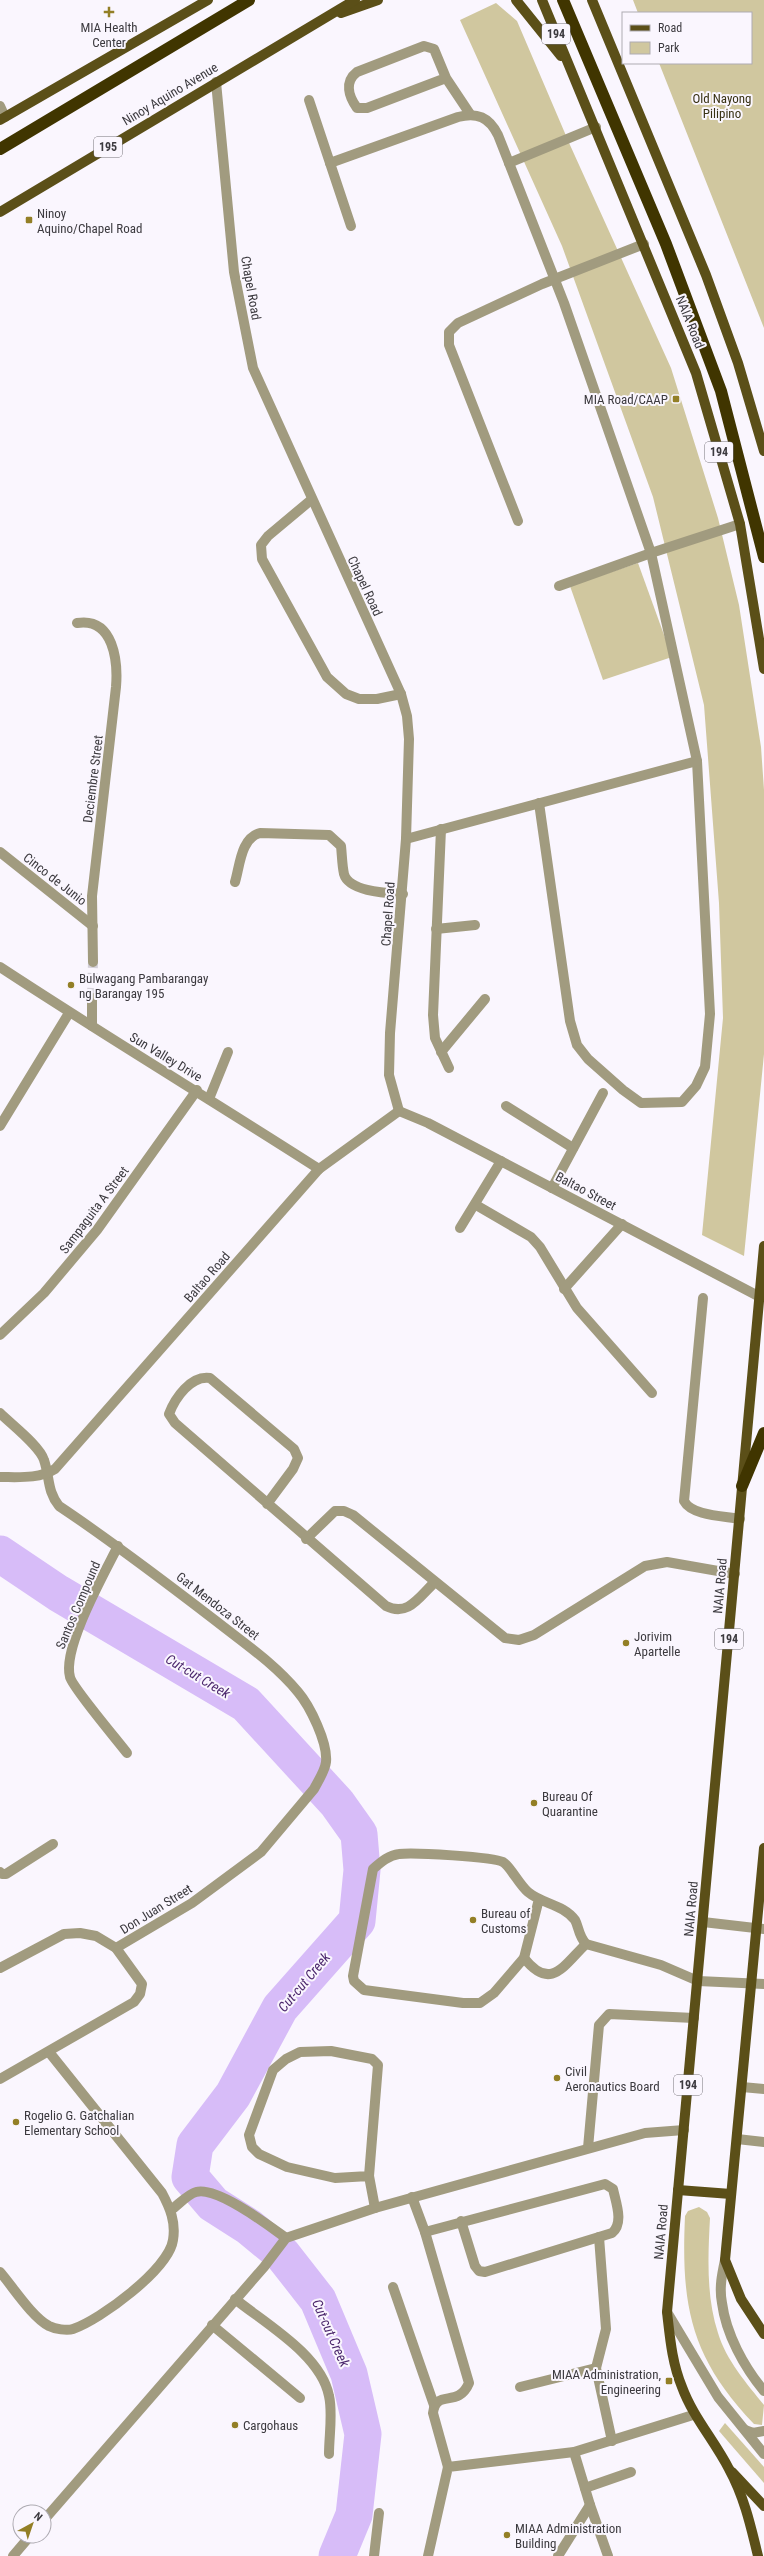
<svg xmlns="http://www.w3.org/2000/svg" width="764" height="2556" font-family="'Roboto Condensed',sans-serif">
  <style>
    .green { fill: #d0c79f }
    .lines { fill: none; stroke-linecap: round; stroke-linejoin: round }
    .river { stroke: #d7bcf8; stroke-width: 37 }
    .minor-tunnel { stroke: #d4d0d8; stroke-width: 10; stroke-dasharray: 10 5; stroke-linecap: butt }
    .minor { stroke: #a19b7f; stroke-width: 10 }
    .major { stroke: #5b4f18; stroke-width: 10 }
    .highway { stroke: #403500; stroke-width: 12 }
    .poi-dot { fill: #937f26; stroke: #faf6fe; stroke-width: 1.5 }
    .labels { text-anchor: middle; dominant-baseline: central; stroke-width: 4; stroke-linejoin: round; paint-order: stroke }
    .shield { fill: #faf6fe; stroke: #757278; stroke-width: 1 }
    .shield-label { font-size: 12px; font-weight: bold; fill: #3c3a3f }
    .poi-label { font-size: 13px; fill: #3c3a3f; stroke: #faf6fe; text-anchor: start }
    .street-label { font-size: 13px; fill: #3c3a3f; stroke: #faf6fe }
    .park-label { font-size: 13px; fill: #383113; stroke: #faf6fe }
    .water-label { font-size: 14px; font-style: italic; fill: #4c286d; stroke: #faf6fe }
  </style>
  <rect width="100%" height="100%" fill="#faf6fe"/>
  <!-- green -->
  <g class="green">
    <path d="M633,0H764V328L659,63H751V13H638Z"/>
    <path d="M496,3L517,21L570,145L671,368L718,518L739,605L761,747L764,790V1054L744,1256L702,1235L723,1018L719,903L704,705L653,497L562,246L460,20Z"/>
    <path d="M638,563L672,657L603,680L570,586Z"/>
    <path d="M699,2207L707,2212L710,2218C708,2256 706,2296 718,2333C726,2360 747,2384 764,2405L762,2425L754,2424C690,2357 681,2305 685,2216L688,2211Z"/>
    <path d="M725,2423L764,2467V2483L719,2431Z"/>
  </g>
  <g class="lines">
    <!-- river -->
    <path class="river" d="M0,1554L58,1593L246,1704L337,1803L359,1834L362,1870L357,1921L280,2008L233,2095L195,2145L190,2177L213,2204L249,2227L282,2254L318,2300L349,2374L363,2434L354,2515L337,2556"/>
    <!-- minor-tunnel -->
    <path class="minor-tunnel" d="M92,998L93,962"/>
    <!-- minor -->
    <g class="minor">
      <path d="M446,78L367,108H357C349,97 344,82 357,72L424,46L434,49L446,78L470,114"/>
      <path d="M216,82L234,272L253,368L401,694L407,716L409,739L406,839L390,1033L389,1075L399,1111"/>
      <path d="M309,100L351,226"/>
      <path d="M0,106L5,117"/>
      <path d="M330,163L458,117C477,112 489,117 498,135L564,303L651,553L697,761L710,1014L705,1067L696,1086L682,1102L641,1103L623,1090L588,1059L577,1045L570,1021L539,803"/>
      <path d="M509,163L596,127"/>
      <path d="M311,500L268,536L261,545L262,559L327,677L346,694L359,699H377L401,694"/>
      <path d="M518,521L449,345V332L458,323L542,284L644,244"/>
      <path d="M559,586L651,553L740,524"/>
      <path d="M77,623C114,617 118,662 116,687L92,896L93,962"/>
      <path d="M441,829L433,1015L435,1038L449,1068"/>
      <path d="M406,839L697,761"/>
      <path d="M0,852L93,926"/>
      <path d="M235,882C240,865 241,838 260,833L329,835L341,846C342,855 342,865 344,874C349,892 388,893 403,894"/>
      <path d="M436,929L475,925"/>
      <path d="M0,967C105,1036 213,1101 319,1169"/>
      <path d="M92,1026V998"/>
      <path d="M441,1052L485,999"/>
      <path d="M209,1099L228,1052"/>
      <path d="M506,1106L573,1148"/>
      <path d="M399,1111L428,1123L760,1297"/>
      <path d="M0,1126L69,1013"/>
      <path d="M552,1188L603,1093"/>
      <path d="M476,1205L531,1237L540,1247L577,1308L652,1393"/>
      <path d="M460,1228L501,1161"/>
      <path d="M564,1289L622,1224"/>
      <path d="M703,1298L684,1501C692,1516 724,1516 740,1519"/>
      <path d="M0,1335L44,1293L97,1230L197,1090"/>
      <path d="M0,1413C11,1424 40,1446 44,1460C50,1478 47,1491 59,1506C113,1542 164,1581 216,1621C244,1643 275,1664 298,1692C310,1706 328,1743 326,1762C325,1771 318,1781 314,1789L261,1852L192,1903L116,1948"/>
      <path d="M0,1477C19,1477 39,1479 55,1469L319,1169L399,1111"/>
      <path d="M267,1504L293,1469L298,1458L294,1449L210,1378C191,1375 175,1398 169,1414L175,1423L386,1606C408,1617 419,1597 434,1583"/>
      <path d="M306,1539L335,1511H344L353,1515L505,1638L519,1640L534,1635L645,1566L667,1562L735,1574"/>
      <path d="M118,1546C104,1574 62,1648 70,1677C72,1687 118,1741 127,1753"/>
      <path d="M0,1872L2,1874H6L53,1844"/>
      <path d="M539,1899L524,1958L494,1993L480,2003H463L364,1990L354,1981L353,1976L373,1869C381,1862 389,1855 399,1854C413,1852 493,1857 503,1862C510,1866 520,1886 528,1892C542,1904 563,1904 575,1920C579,1927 578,1935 586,1944L661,1965L698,1981L764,1984"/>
      <path d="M703,1922L764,1929"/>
      <path d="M524,1958C551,1992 564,1965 586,1944"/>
      <path d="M0,1968L64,1934L80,1933L96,1936L116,1948L142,1984L140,1994L134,2002L0,2079"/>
      <path d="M742,2087L764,2089"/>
      <path d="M737,2139L764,2142"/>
      <path d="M588,2148L599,2025L609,2014L694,2018"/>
      <path d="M369,2176L335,2178L287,2167L259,2154L252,2147L249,2135L273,2070L286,2059L300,2052L331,2051L372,2059L378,2065L369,2176L375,2208"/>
      <path d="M412,2197L425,2232L469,2383C458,2409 436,2388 433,2413L448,2467"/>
      <path d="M171,2210C178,2205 188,2194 196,2192C217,2186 268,2225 286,2238"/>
      <path d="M425,2232L605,2184L613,2189C616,2203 624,2223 612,2233L485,2272L479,2271L475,2266L461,2221"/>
      <path d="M599,2237L606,2329L596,2368L612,2441"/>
      <path d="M725,2260C722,2274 719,2288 722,2303C726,2334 744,2367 764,2391"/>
      <path d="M0,2272C13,2287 32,2317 49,2326C55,2329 67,2331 73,2329C100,2320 169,2269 173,2240C176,2222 170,2208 162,2193L49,2052"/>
      <path d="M393,2287L434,2405"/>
      <path d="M235,2299C266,2324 321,2355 329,2396C333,2413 329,2436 329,2454"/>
      <path d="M667,2312L718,2397L764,2454"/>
      <path d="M212,2325L300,2398"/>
      <path d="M520,2387L596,2368"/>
      <path d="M745,2430L753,2433L764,2431"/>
      <path d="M574,2452L590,2505L608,2556"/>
      <path d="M585,2488L631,2472"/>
      <path d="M44,2520L264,2267L286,2238L375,2208L645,2133L684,2130"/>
      <path d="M13,2556L30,2536"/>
      <path d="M374,2556L379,2513"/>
      <path d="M428,2556L448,2467L574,2452L693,2415"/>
      <path d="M558,2556L590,2505"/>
    </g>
    <!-- major -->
    <g class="major">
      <path d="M516,0L561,56"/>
      <path d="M542,0L696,373L740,524L764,669"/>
      <path d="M592,0L706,275L738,363L764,451"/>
      <path d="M341,13L378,0"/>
      <path d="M0,120L208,0"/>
      <path d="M0,212L355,0"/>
      <path d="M764,1848L725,2260L741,2299L764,2334"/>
      <path d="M678,2190L731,2194"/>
      <path d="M732,2472L764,2506"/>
      <path d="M758,2556C751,2527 744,2496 729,2469C714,2440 693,2417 682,2387C672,2363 670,2338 667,2312L764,1246"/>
    </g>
    <!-- highway -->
    <g class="highway">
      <path d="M563,0L666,244L721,391L764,557"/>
      <path d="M0,149L249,0"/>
      <path d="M742,1486L764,1433"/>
    </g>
  </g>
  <!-- markers -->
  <g class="poi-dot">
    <path d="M107 6h4v4h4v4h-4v4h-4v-4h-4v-4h4z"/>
    <rect x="25" y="216" width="8" height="8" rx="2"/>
    <rect x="672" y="395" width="8" height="8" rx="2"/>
    <circle cx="71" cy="985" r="4"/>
    <circle cx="626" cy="1643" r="4"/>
    <circle cx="534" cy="1803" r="4"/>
    <circle cx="473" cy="1920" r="4"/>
    <circle cx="557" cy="2078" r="4"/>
    <circle cx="16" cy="2122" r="4"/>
    <rect x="665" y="2377" width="8" height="8" rx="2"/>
    <circle cx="235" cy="2425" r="4"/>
    <circle cx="507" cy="2535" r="4"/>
  </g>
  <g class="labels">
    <!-- shield labels -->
    <g class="shield">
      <rect x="542" y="24" width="28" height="20" rx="3"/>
      <rect x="94" y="137" width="28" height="20" rx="3"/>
      <rect x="705" y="442" width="28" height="20" rx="3"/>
      <rect x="715" y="1629" width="28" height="20" rx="3"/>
      <rect x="674" y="2075" width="28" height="20" rx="3"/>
    </g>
    <g class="shield-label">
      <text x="556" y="34">194</text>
      <text x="108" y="147">195</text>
      <text x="719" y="452">194</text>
      <text x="729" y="1639">194</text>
      <text x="688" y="2085">194</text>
    </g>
    <!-- poi labels -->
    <g class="poi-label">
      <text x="109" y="27" text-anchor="middle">MIA Health<tspan x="109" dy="15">Center</tspan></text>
      <text x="37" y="213">Ninoy<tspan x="37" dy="15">Aquino/Chapel Road</tspan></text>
      <text x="668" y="399" text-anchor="end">MIA Road/CAAP</text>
      <text x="79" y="978">Bulwagang Pambarangay<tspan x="79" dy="15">ng Barangay 195</tspan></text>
      <text x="634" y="1636">Jorivim<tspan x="634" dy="15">Apartelle</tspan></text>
      <text x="542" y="1796">Bureau Of<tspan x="542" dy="15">Quarantine</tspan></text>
      <text x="481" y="1913">Bureau of<tspan x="481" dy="15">Customs</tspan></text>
      <text x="565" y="2071">Civil<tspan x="565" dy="15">Aeronautics Board</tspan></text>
      <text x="24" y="2115">Rogelio G. Gatchalian<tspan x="24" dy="15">Elementary School</tspan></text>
      <text x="661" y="2374" text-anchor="end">MIAA Administration,<tspan x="661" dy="15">Engineering</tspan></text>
      <text x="243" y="2425">Cargohaus</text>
      <text x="515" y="2528">MIAA Administration<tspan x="515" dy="15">Building</tspan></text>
    </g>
    <!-- street labels -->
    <g class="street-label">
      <text transform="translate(170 94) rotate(-31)">Ninoy Aquino Avenue</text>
      <text transform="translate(251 288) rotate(80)">Chapel Road</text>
      <text transform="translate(690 322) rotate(68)">NAIA Road</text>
      <text transform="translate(365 586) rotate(65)">Chapel Road</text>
      <text transform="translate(93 779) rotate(-83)">Deciembre Street</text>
      <text transform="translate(55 879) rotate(38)">Cinco de Junio</text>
      <text transform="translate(388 914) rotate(-86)">Chapel Road</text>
      <text transform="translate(166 1057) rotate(31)">Sun Valley Drive</text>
      <text transform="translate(586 1191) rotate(28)">Baltao Street</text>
      <text transform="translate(94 1210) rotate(-53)">Sampaguita A Street</text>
      <text transform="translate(207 1277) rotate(-49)">Baltao Road</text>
      <text transform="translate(720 1586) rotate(-85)">NAIA Road</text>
      <text transform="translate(78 1605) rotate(-67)">Santos Compound</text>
      <text transform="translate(218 1606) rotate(38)">Gat Mendoza Street</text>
      <text transform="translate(156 1909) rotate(-32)">Don Juan Street</text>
      <text transform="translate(691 1909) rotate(-85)">NAIA Road</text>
      <text transform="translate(661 2232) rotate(-85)">NAIA Road</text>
    </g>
    <!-- park labels -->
    <g class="park-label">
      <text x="722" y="98">Old Nayong<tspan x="722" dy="15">Pilipino</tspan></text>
    </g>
    <!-- water labels -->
    <g class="water-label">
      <text transform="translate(198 1676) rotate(31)">Cut-cut Creek</text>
      <text transform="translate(304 1982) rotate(-50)">Cut-cut Creek</text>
      <text transform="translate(331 2333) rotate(66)">Cut-cut Creek</text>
    </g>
  </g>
  <!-- legend -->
  <rect x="622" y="12" width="130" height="52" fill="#faf6fe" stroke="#aeabb2"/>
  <rect x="630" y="25" width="20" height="6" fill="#5b4f18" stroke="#aeabb2"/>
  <text x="658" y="32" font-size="12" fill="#3c3a3f">Road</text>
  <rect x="630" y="42" width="20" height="12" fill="#d0c79f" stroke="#aeabb2"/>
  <text x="658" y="52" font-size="12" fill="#3c3a3f">Park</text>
  <!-- north arrow -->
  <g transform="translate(32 2524) rotate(40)"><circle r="19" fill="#faf6fe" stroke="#aeabb2"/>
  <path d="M0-3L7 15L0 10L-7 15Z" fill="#937f26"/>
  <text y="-6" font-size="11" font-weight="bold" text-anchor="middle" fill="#3c3a3f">N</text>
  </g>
</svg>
